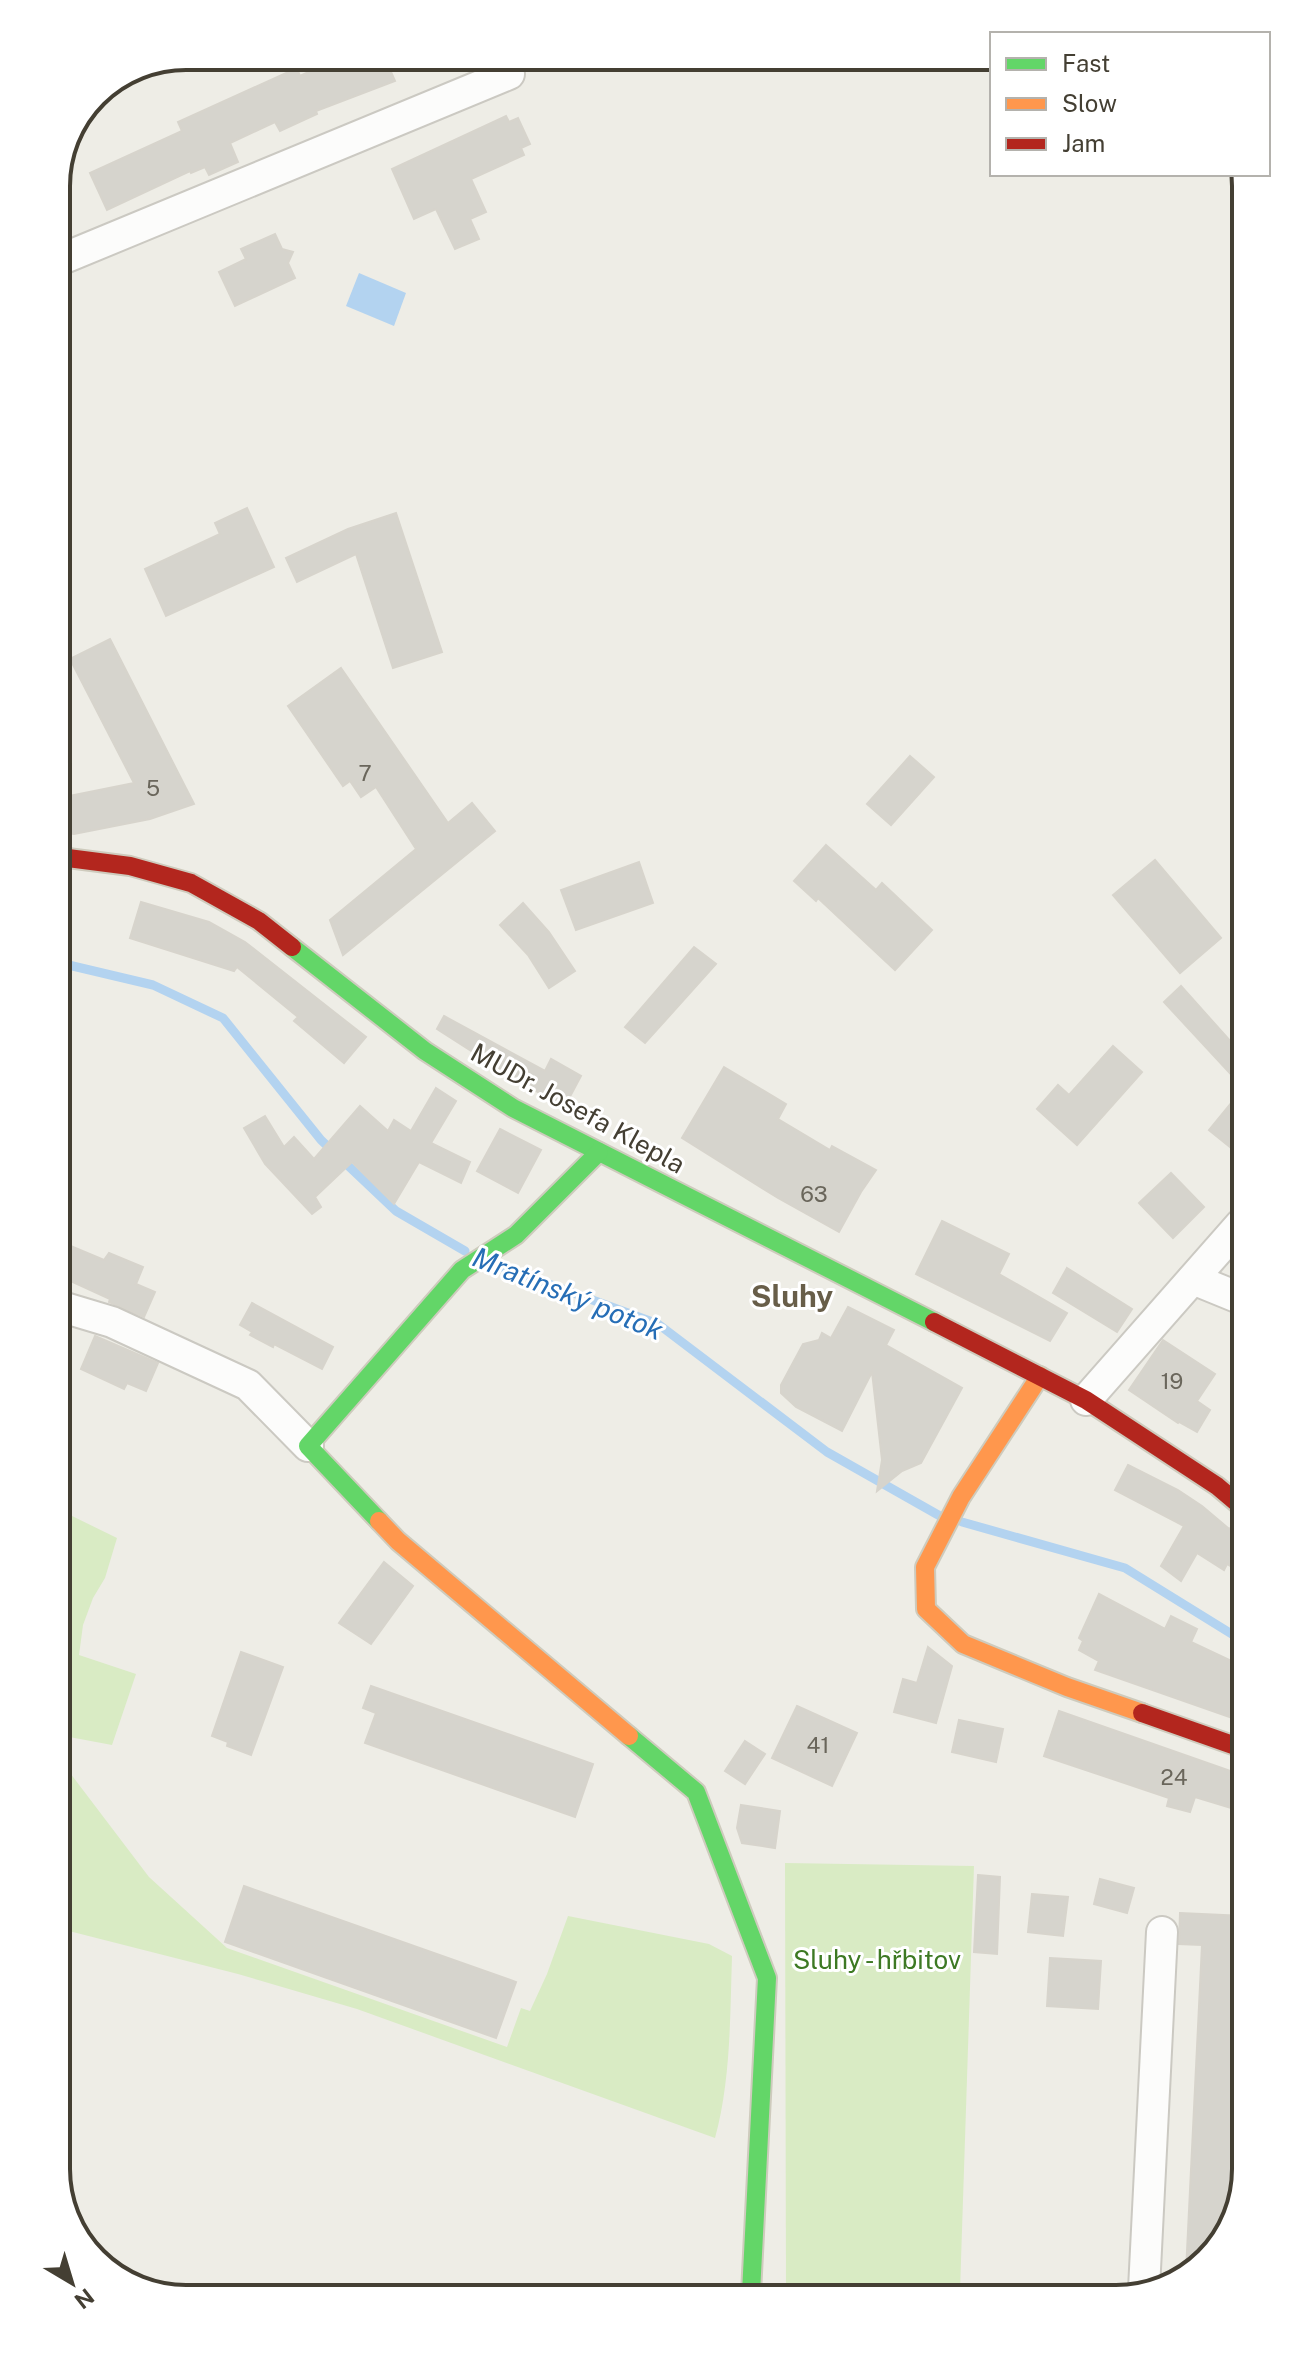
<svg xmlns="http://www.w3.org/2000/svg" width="1302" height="2355" font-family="'Public Sans',sans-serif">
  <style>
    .green { fill: #d9ebc4 }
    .water { fill: #b3d3f0 }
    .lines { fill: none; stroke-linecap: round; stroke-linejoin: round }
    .stream { stroke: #b3d3f0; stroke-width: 9 }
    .building { fill: #d6d4cd; stroke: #d7d4cc; stroke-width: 2 }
    .street-casing { stroke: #cbc9c2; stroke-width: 34 }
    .fast-casing { stroke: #cecbbd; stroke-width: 22 }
    .slow-casing { stroke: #cecbbd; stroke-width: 22 }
    .jam-casing { stroke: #cecbbd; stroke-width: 22 }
    .street { stroke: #fcfcfb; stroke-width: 30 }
    .fast { stroke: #63d668; stroke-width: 18 }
    .slow { stroke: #ff974d; stroke-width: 18 }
    .jam { stroke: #b3261e; stroke-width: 18 }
    .labels { text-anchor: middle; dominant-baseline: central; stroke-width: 6; stroke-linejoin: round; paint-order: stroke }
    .number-label { font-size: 22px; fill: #6a665b }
    .street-label { font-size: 26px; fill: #443f33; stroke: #fff }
    .park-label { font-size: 26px; fill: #3d7923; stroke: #fff }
    .water-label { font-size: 28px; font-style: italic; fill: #266eb6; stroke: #fff }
    .quarter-label { font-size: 30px; font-weight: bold; fill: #685e49; stroke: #fff }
    .rim { fill: none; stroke: #443f33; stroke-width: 4 }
  </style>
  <rect width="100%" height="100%" fill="#eeede6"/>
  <!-- green -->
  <g class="green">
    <path d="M63,1496L71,1500L70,1515L117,1538L105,1578L93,1598L83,1625L79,1655L136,1674L112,1745L64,1736Z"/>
    <path d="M64,1765L149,1877L227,1948L507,2047L521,2008L530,2011L547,1974L568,1916L709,1944L732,1956C730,2016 731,2080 715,2138L357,2009L238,1974L65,1930Z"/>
    <path d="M785,1863L974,1866L960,2291L786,2293Z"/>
  </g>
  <!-- water -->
  <path class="water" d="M359,273L406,293L394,326L346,306Z"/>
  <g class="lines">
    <!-- stream -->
    <g class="stream">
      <path d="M60,963L153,985L223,1018L321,1140L396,1211L465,1251"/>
      <path d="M497,1265L658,1324L827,1452L940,1516"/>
      <path d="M962,1522L1125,1568L1243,1641"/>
    </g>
  </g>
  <!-- building -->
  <g class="building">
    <path d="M343,56H384L395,81L316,111L317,114L280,131L275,122L230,143L238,162L209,175L205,167L191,173L190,171L107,210L90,173L182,131L178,122L297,68L300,76Z"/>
    <path d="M506,116L509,122L518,118L530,144L521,148L524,155L471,179L486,212L470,219L479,239L455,249L436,209L414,219L392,169Z"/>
    <path d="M275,234L282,249L293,252L288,263L295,278L235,306L219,272L246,259L241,249Z"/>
    <path d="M247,508L274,567L166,616L145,569L220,534L215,523Z"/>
    <path d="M396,513L442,652L393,668L356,554L297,582L286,558L348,529Z"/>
    <path d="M110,639L194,804L150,819L74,834L62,832L59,798L134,783L70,659Z"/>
    <path d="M341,668L448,823L472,803L495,831L343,955L330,920L416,849L376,787L361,797L350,781L343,786L288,706Z"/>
    <path d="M910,756L934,777L891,825L867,804Z"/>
    <path d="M826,845L876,890L882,883L932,930L895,970L818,898L816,901L794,881Z"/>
    <path d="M1155,860L1221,938L1180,973L1113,895Z"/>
    <path d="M639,862L653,903L576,930L561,890Z"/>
    <path d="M141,902L209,922L245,942L366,1037L344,1063L294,1021L298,1017L237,967L234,971L130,938Z"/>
    <path d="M523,903L549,932L575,971L549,988L528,955L500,925Z"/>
    <path d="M694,947L716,964L645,1043L625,1027Z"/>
    <path d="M1181,986L1240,1052L1241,1080L1238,1082L1164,1002Z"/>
    <path d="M444,1016L545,1071L551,1059L581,1076L565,1106L526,1086L440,1031L437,1029Z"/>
    <path d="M1113,1046L1142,1072L1077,1145L1037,1109L1058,1085L1069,1095Z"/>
    <path d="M724,1067L786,1104L778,1119L830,1150L832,1146L876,1170L861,1192L839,1232L778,1198L682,1138Z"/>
    <path d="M436,1088L456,1101L431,1143L470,1162L461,1183L419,1162L394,1204L352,1162L315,1197L321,1207L312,1214L265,1164L244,1128L265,1116L284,1147L294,1137L314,1159L360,1106L388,1131L394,1120L411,1131Z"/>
    <path d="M1241,1091V1156L1209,1130Z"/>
    <path d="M500,1129L541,1150L518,1193L477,1171Z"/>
    <path d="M1171,1173L1204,1207L1173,1238L1139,1203Z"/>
    <path d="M942,1221L1009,1254L999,1274L1067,1313L1050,1341L916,1274Z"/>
    <path d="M61,1242L104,1260L109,1253L143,1267L136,1284L155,1292L144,1317L109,1302L110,1299L62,1277Z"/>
    <path d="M1067,1268L1132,1309L1117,1332L1053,1293Z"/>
    <path d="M252,1303L333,1347L322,1369L274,1344L273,1347L250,1335L252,1332L240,1325Z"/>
    <path d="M848,1307L894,1330L886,1345L962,1388L921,1463L902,1471L877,1491L882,1460L872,1372L842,1431L796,1407L781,1393V1385L803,1344L819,1340L822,1333L831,1338Z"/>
    <path d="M95,1336L158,1363L146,1391L127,1383L124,1389L81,1369Z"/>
    <path d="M1163,1340L1215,1374L1197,1401L1210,1410L1197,1432L1179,1422L1178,1423L1129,1390Z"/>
    <path d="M1128,1465L1178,1490L1202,1506L1228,1528L1243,1532V1574L1227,1564L1224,1570L1197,1553L1181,1581L1161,1566L1184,1526L1115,1490Z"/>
    <path d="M384,1562L413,1586L371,1644L339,1623Z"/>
    <path d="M1099,1594L1165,1629L1171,1616L1197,1629L1191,1642L1244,1667V1722L1095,1670L1099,1661L1079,1650L1083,1641L1079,1638Z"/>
    <path d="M928,1647L952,1666L936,1723L894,1712L903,1679L917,1683Z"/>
    <path d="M241,1652L283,1667L251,1755L227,1746L228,1742L212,1736Z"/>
    <path d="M371,1686L593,1764L575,1817L365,1743L376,1713L363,1708Z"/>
    <path d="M797,1706L857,1733L832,1786L772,1758Z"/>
    <path d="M1059,1711L1236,1773H1244V1812L1195,1797L1190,1812L1167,1806L1169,1798L1044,1756Z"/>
    <path d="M959,1720L1003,1729L996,1762L952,1752Z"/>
    <path d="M745,1741L765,1754L745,1784L725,1771Z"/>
    <path d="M741,1805L780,1811L775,1848L742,1843L737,1828Z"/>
    <path d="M978,1875L1000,1877L997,1954L974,1952Z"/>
    <path d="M1100,1879L1134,1888L1127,1913L1094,1904Z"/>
    <path d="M244,1886L516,1982L496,2038L225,1942Z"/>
    <path d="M1032,1894L1068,1897L1063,1936L1028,1932Z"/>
    <path d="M1180,1913L1244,1916L1242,1945H1245L1244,2174L1224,2241L1186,2272L1202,1945L1179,1944Z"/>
    <path d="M1050,1958L1101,1961L1098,2009L1047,2006Z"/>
  </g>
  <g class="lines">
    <!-- street casing -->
    <g class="street-casing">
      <g id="street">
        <path d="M57,261L509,74"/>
        <path d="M1193,1279L1242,1299"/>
        <path d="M62,1307L112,1322L248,1385L308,1446"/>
        <path d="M1086,1400L1241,1224"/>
        <path d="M1144,2289L1162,1932"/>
      </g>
    </g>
    <!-- fast casing -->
    <g class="fast-casing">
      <g id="fast">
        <path d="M292,947L425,1051L513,1108L934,1322"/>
        <path d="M379,1521L308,1446L462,1270L516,1235L599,1152"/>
        <path d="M629,1736L696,1792L767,1978L751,2293"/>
      </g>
    </g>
    <!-- slow casing -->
    <g class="slow-casing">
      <g id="slow">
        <path d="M1040,1376L961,1497L925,1567L926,1609L963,1644L1067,1687L1142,1713"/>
        <path d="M379,1521L398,1541L629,1736"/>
      </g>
    </g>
    <!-- jam casing -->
    <g class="jam-casing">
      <g id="jam">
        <path d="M60,857L130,866L191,883L259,921L292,947"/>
        <path d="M934,1322L1086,1400L1217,1486L1243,1508"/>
        <path d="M1142,1713L1244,1749"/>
      </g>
    </g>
    <!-- street -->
    <use href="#street" class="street"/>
    <!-- fast -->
    <use href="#fast" class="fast"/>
    <!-- slow -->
    <use href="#slow" class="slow"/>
    <!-- jam -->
    <use href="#jam" class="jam"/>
  </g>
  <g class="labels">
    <!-- number labels -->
    <g class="number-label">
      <text x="365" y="773">7</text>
      <text x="153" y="788">5</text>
      <text x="814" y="1194">63</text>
      <text x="1172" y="1381">19</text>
      <text x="818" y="1745">41</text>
      <text x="1174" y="1777">24</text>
    </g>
    <!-- street labels -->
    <g class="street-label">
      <text transform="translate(578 1108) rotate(29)">MUDr. Josefa Klepla</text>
    </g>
    <!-- park labels -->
    <g class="park-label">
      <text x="877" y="1959">Sluhy - hřbitov</text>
    </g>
    <!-- water labels -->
    <g class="water-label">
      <text transform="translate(568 1293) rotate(22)">Mratínský potok</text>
    </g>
    <!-- quarter labels -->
    <g class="quarter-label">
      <text x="792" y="1296">Sluhy</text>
    </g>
  </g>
  <!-- crop -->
  <path d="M0 0H1302V2355H0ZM186 70H1116A116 116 0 0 1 1232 186V2169A116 116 0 0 1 1116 2285H186A116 116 0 0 1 70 2169V186A116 116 0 0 1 186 70Z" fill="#fff" fill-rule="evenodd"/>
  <path class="rim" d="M186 70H1116A116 116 0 0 1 1232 186V2169A116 116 0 0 1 1116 2285H186A116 116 0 0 1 70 2169V186A116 116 0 0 1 186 70Z"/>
  <!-- legend -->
  <rect x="990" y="32" width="280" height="144" fill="#ffffff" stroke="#b4b2ad" stroke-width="2"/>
  <rect x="1006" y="58" width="40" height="12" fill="#63d668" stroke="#b4b2ad" stroke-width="2"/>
  <text x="1062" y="72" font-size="24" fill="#443f33">Fast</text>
  <rect x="1006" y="98" width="40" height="12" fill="#ff974d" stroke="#b4b2ad" stroke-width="2"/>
  <text x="1062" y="112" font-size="24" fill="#443f33">Slow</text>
  <rect x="1006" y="138" width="40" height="12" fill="#b3261e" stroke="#b4b2ad" stroke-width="2"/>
  <text x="1062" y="152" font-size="24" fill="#443f33">Jam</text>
  <!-- north arrow -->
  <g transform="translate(72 2283) rotate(142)" stroke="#ffffff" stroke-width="6" paint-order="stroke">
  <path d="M0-6L14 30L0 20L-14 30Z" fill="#443f33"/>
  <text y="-12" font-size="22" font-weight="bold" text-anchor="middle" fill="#443f33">N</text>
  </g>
</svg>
